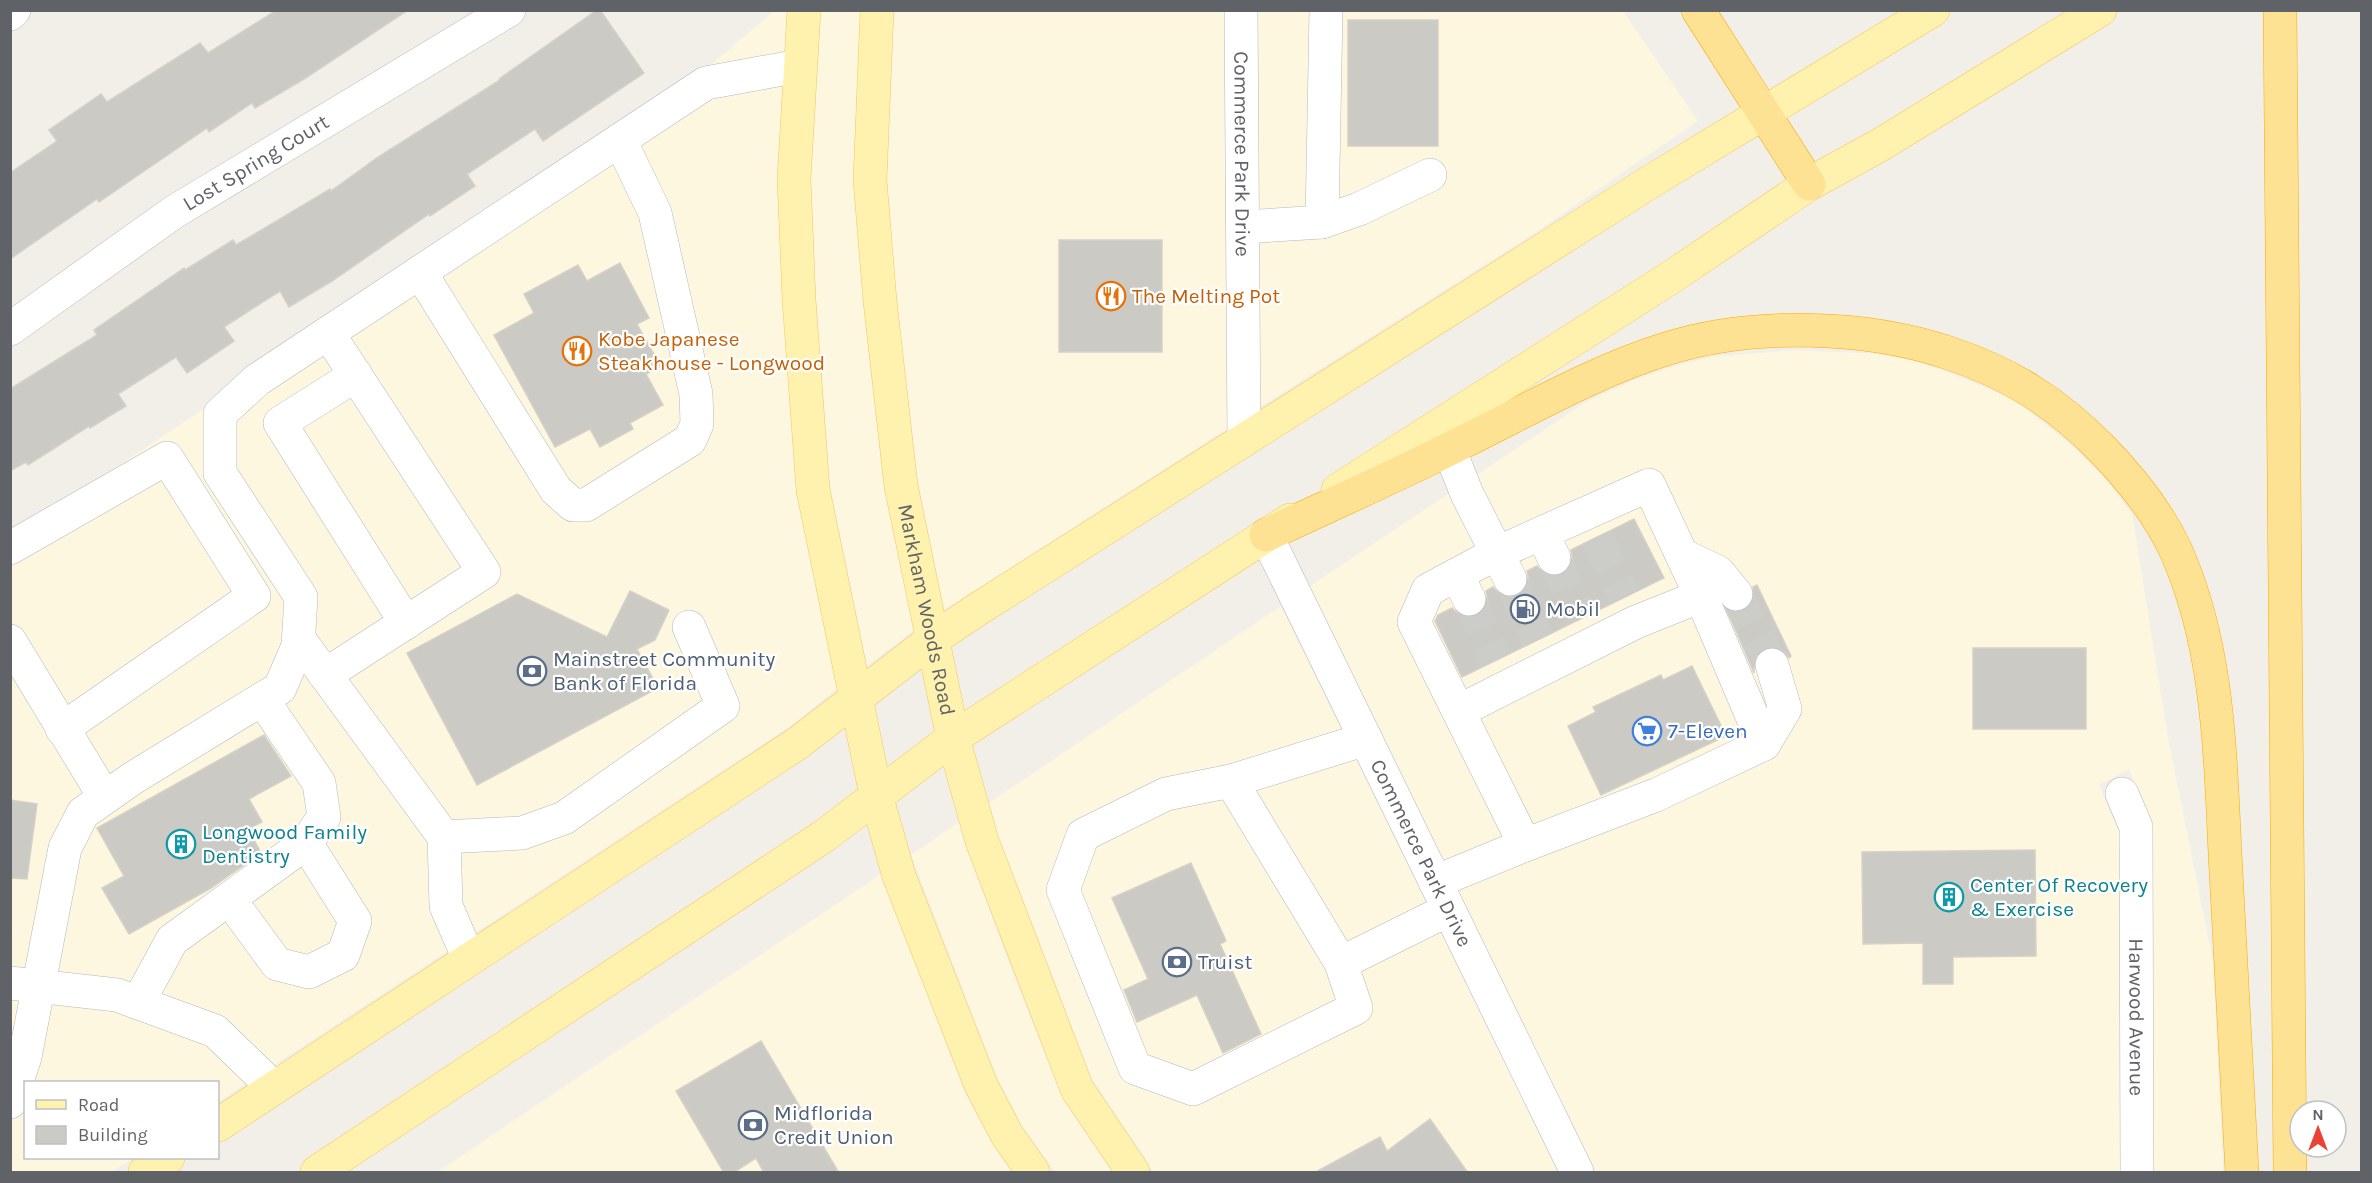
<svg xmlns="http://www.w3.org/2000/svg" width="2372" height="1183" font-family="Karla,sans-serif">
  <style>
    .commercial { fill: #fef7e0 }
    .building { fill: #cccac5; stroke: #d6d1c6; stroke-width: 1.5 }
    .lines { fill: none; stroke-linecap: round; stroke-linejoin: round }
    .minor-tunnel { stroke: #ccccc8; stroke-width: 33; stroke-dasharray: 33 16; stroke-linecap: butt }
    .minor-casing { stroke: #b5b8bc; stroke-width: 34 }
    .major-casing { stroke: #f2c960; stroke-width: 34 }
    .highway-casing { stroke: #f9ab00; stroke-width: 34 }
    .minor { stroke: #fff; stroke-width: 33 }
    .major { stroke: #fff2af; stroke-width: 33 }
    .highway { stroke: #fde293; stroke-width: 33 }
    .labels { text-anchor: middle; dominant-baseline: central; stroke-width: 4.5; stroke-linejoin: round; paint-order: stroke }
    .street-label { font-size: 21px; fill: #5f6368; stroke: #fff }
    .food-label { font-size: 21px; fill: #c56008; stroke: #fff; text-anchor: start }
    .service-label { font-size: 21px; fill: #4e5e75; stroke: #fff; text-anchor: start }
    .shop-label { font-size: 21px; fill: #366cbe; stroke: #fff; text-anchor: start }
    .culture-label { font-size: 21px; fill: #0d838f; stroke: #fff; text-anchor: start }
  </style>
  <rect width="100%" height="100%" fill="#f1efe8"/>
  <!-- commercial -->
  <g class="commercial">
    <path d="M774,11H787L777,180L783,301L796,492L837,689L789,727L218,1102V1082H26V1158H134L111,1172H11L10,538L680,91Z"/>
    <path d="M821,11H861L853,178L863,303L884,488L914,630L867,666L830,487L816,298L811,179Z"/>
    <path d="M894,11H1224L1227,429L944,610L918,482L896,298L887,179Z"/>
    <path d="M1258,11H1623L1698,121L1530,236L1260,407Z"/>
    <path d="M1795,350L1879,354L1914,361L1952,374L2013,399L2075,448L2107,481L2132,514L2168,738L2213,962L2223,1172H2154L2152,827L2129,769L2099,785L2119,832L2120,1172H1596L1310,586L1586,402L1634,380L1675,366L1711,357Z"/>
    <path d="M1281,606L1558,1172H1154L1092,1079L998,835L989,803Z"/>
    <path d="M959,822L966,848L1012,971L1064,1101L1112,1172H1055L1021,1124L996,1076L911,855Z"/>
    <path d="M881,874L965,1093L994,1147L1012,1172H437Z"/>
  </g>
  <!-- building -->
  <g class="building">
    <path d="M277,10H408L304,79L255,108L252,103L209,132L207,128L99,202L97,199L10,259V173L57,141L49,130L101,94L107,102L200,43L208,53Z"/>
    <path d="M597,10H600L644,73L543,141L535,129L467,174L475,186L430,216L429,214L332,281L289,307L280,291L224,327L234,341L187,373L176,357L118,394L126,406L90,428L89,426L28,465L26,462L10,471V389L97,335L94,330L184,268L185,270L233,240L236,245L330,189L331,191L378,157L500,80L499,79Z"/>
    <rect x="1348" y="20" width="90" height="126"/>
    <rect x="1059" y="240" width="103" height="112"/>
    <path d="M620,263L649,318L637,324L661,367L646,374L663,405L630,423L633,429L600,447L590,429L555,447L494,335L534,313L524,294L578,265L587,281Z"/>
    <path d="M1634,519L1664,578L1462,677L1435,621L1438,615L1452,608L1459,615L1467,618L1477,616L1485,609L1488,601L1486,591L1493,587L1500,595L1509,598L1518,596L1526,589L1529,580L1527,571L1537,566L1543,573L1552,577L1563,575L1570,568L1573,560L1571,550Z"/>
    <path d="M1757,585L1791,656L1789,658L1784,651L1777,647H1766L1758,653L1754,660V673L1727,610L1738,613L1748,608L1754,600L1753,587Z"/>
    <path d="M630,591L669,610L655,640L637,649L658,688L477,785L407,653L517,594L607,637Z"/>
    <rect x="1973" y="648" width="113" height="81"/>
    <path d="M1692,666L1726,736L1601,795L1568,726L1596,712L1593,707L1661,675L1663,680Z"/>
    <path d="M264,735L291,776L249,799L262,822L248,829L261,853L211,888L129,934L102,888L124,876L97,828Z"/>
    <path d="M10,800L37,804L27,879L10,878Z"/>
    <path d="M2035,850L2036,956L1953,957V984H1923V943L1863,944L1862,852Z"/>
    <path d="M1191,863L1226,941L1220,944L1261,1034L1223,1053L1197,995L1137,1022L1124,990L1148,979L1112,898Z"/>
    <path d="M761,1041L839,1173H764L756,1158L733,1173H724L676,1091Z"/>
    <path d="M1430,1119L1468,1173H1314L1380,1137L1387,1151Z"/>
  </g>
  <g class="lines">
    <!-- minor-tunnel -->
    <g class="minor-tunnel">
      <path d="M1597,537L1625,597"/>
      <path d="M1554,558L1580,619"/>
      <path d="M1510,579L1538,640"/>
      <path d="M1736,594L1772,665"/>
      <path d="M1469,599L1496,660"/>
    </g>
    <!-- minor casing -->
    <g class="minor-casing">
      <g id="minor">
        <path id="s1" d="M1241,10L1244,440"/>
        <path d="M10,14L14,10"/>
        <path d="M1322,222L1326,10"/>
        <path d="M1243,227L1322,222L1359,209L1430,175"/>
        <path d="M420,272L556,490L573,505H586L690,440L697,424L696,394L655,213L620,140"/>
        <path id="s2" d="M10,329L174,212L509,10"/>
        <path d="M356,375L280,423L406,623"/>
        <path d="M1542,533L1554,558"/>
        <path id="s3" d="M1266,535L1577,1172"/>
        <path d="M10,548L167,458L254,596L62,729"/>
        <path d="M1682,555L1718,572L1736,594"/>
        <path d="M1457,575L1469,599"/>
        <path d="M1510,579L1497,553L1649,485L1701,596L1764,744L1656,795L1525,845"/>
        <path d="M299,639L444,837L522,833L564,818L723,706L689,627"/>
        <path d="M10,641L104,796"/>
        <path d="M325,675L484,572L328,333"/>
        <path d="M1459,711L1636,622L1701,596"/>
        <path d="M1764,744L1785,709L1772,665"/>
        <path d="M1231,781L1341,963L1356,1008L1193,1089L1135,1068L1063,890L1083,835L1166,794L1231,781L1366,739"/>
        <path id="s4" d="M2122,794L2136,827L2137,1172"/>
        <path d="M444,837L446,906L469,959"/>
        <path d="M1435,882L1525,845L1414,622L1428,590L1497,553L1467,494L1440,426"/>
        <path d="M230,900L277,964L309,972L343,955L355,921L306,843"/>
        <path d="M1341,963L1448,910"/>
        <path d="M10,983L117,995L215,1031L274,1088"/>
        <path d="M138,1003L172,940L306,843L324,817L319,783L262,699"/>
        <path d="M10,1102L25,1057L65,848L83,813L133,778L280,688L298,646L301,597L220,473V414L257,380L706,83L799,66"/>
      </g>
    </g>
    <!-- major casing -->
    <g class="major-casing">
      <g id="major">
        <path d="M804,10L794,179L799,300L813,490L876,795L899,876L981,1085L1007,1135L1033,1172"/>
        <path id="s5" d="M877,10L870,180L880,301L901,486L953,738L982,841L1077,1089L1133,1172"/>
        <path d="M1338,490L1673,276L1809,184L1880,145L2100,10"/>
        <path d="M218,1125L798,743L933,639L978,609L1650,182L1933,10"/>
        <path d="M145,1172L168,1158"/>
        <path d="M317,1172L824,836L953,738L1290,520"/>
      </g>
    </g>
    <!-- highway casing -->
    <g class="highway-casing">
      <g id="highway">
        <path d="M1698,10L1809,184"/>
        <path d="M2280,10L2290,1172"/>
        <path d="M1266,535C1332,504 1399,475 1463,442C1530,409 1597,370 1669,348C1753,322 1866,325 1949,353C2012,374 2057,403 2103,450C2131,479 2159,514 2176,551C2221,652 2220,763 2226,872C2231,972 2237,1072 2242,1172"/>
      </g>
    </g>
    <!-- minor -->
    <use href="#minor" class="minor"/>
    <!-- major -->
    <use href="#major" class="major"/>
    <!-- highway -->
    <use href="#highway" class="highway"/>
  </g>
  <!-- icons -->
  <defs>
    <g id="restaurant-ring" transform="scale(1.5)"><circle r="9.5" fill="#fff" stroke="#e8710a" stroke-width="1.5"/><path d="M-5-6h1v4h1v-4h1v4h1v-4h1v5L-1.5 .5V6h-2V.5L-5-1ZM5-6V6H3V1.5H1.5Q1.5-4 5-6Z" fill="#e8710a"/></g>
    <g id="fuel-ring" transform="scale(1.5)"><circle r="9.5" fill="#fff" stroke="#5c6f8a" stroke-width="1.5"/><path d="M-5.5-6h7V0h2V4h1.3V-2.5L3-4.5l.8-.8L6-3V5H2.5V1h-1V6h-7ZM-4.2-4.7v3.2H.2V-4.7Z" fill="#5c6f8a"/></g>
    <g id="bank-ring" transform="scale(1.5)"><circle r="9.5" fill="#fff" stroke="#5c6f8a" stroke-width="1.5"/><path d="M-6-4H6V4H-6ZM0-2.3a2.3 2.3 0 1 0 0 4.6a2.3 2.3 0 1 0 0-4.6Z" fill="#5c6f8a"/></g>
    <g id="supermarket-ring" transform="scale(1.5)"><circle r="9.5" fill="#fff" stroke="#3f7fe0" stroke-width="1.5"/><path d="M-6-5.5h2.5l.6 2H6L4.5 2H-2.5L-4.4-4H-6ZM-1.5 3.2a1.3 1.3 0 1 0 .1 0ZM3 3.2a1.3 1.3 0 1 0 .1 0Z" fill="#3f7fe0"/></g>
    <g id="building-ring" transform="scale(1.5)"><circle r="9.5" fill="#fff" stroke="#0f9aa8" stroke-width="1.5"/><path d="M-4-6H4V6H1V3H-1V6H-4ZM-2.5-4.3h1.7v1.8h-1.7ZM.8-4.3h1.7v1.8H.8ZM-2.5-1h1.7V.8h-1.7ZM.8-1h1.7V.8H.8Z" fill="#0f9aa8"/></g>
  </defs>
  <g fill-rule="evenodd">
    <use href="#restaurant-ring" x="1111" y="296"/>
    <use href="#restaurant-ring" x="577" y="351"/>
    <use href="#fuel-ring" x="1525" y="609"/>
    <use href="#bank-ring" x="532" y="671"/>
    <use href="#supermarket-ring" x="1647" y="731"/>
    <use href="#building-ring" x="181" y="844"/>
    <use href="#building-ring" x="1949" y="897"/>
    <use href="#bank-ring" x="1177" y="962"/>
    <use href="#bank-ring" x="753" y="1125"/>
  </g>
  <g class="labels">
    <!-- street labels -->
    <g class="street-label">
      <text stroke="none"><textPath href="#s1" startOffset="144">Commerce Park Drive</textPath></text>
      <text stroke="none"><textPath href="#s2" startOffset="297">Lost Spring Court</textPath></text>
      <text stroke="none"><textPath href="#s5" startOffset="604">Markham Woods Road</textPath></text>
      <text stroke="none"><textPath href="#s3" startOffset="354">Commerce Park Drive</textPath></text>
      <text stroke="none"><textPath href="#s4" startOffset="226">Harwood Avenue</textPath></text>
    </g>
    <!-- food labels -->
    <g class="food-label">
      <text x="1132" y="296">The Melting Pot</text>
      <text x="598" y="339">Kobe Japanese<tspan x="598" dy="24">Steakhouse - Longwood</tspan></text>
    </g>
    <!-- service labels -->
    <g class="service-label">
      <text x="1546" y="609">Mobil</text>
      <text x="553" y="659">Mainstreet Community<tspan x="553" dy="24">Bank of Florida</tspan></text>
      <text x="1198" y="962">Truist</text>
      <text x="774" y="1113">Midflorida<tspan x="774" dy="24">Credit Union</tspan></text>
    </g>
    <!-- shop labels -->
    <g class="shop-label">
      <text x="1668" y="731">7-Eleven</text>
    </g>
    <!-- culture labels -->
    <g class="culture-label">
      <text x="202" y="832">Longwood Family<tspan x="202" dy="24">Dentistry</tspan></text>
      <text x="1970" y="885">Center Of Recovery<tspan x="1970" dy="24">&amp; Exercise</tspan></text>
    </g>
  </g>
  <!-- border -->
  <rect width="2372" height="1183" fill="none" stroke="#5f6368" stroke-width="24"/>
  <!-- legend -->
  <rect x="24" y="1081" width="195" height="78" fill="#ffffff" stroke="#bfc1c3" stroke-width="1.5"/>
  <rect x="36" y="1100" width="30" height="9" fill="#fff2af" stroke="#bfc1c3" stroke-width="1.5"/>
  <text x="78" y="1111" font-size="18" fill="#5f6368">Road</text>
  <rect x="36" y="1126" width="30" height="18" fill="#cccac5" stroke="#bfc1c3" stroke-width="1.5"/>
  <text x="78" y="1141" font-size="18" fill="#5f6368">Building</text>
  <!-- north arrow -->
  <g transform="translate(2318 1129)"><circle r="28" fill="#ffffff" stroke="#bfc1c3" stroke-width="1.5"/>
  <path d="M0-4.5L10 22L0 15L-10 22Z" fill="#ea4335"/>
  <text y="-9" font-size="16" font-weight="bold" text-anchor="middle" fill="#5f6368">N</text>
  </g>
</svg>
